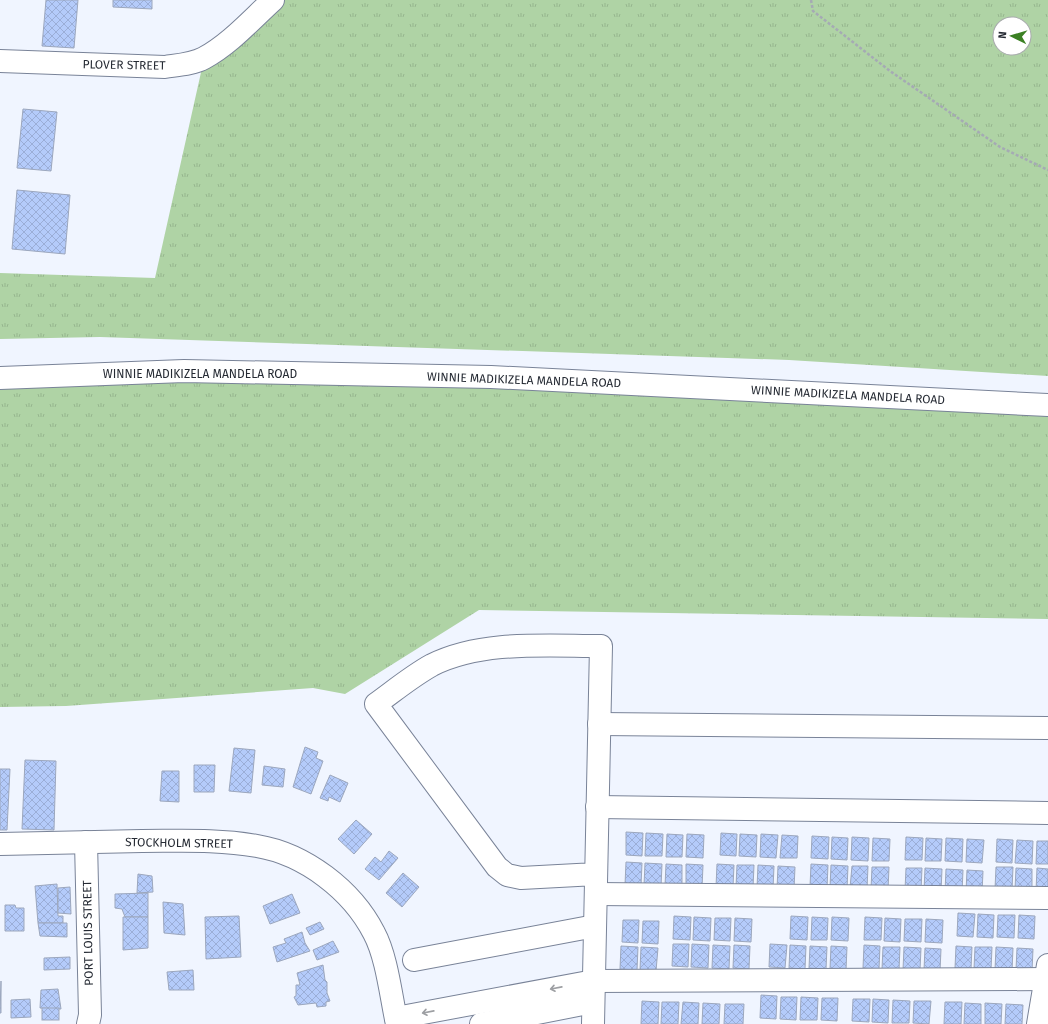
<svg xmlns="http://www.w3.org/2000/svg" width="1048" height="1024" font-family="'Fira Sans',sans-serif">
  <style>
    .grass { fill: url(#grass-tufts); fill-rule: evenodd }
    .building { fill: url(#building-cross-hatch); stroke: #9ca7bd }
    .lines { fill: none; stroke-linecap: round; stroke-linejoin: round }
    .minor-casing { stroke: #798398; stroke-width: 24 }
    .major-casing { stroke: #798398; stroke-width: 24 }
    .path { stroke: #a5aab4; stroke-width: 2.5; stroke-dasharray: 3 2; stroke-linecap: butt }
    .minor { stroke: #fff; stroke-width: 22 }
    .major { stroke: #fff; stroke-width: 22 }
    .oneway { stroke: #9d9fa3 }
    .labels { text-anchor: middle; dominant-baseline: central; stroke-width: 3.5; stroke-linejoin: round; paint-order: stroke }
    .street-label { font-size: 12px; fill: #252a33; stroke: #fff }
  </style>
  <defs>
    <pattern id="grass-tufts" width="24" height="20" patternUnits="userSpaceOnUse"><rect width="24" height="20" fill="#afd3a5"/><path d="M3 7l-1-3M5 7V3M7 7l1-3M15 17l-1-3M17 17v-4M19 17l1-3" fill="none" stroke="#96b58e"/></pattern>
    <pattern id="building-cross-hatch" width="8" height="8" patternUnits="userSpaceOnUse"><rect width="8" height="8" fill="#b4cbfa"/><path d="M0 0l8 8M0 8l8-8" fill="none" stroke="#9baed7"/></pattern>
  </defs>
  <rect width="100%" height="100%" fill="#f0f5ff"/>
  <!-- grass -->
  <g class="grass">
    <path d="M273,0H1048V376L789,360L100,337L0,339V273L155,278L204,59ZM1000,24H1024V48H1000Z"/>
    <path d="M117,373L1048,405V619L479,610L345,694L313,688L66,706L0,707V378Z"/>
  </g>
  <!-- building -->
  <g class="building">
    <path d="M46,0H78L74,48L42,46Z"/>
    <path d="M113,0H152V9L113,7Z"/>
    <path d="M23,109L57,112L51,171L17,168Z"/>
    <path d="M17,190L70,195L65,254L12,249Z"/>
    <path d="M305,747L318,752L316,758L323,761L311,794L293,787Z"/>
    <path d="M234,748L255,750L251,793L229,791Z"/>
    <path d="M25,760L56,761L54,830L22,829Z"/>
    <path d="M194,765H215L214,792H194Z"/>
    <path d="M264,766L285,769L283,787L262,785Z"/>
    <path d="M0,769H10L7,830H0Z"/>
    <path d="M162,771H179V802L160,801Z"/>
    <path d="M330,775L348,783L340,802L329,797L328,801L320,798Z"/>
    <path d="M356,820L372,834L354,854L338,839Z"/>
    <path d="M626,832L643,833L642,856L626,855Z"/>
    <path d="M646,833L663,834L662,856H645Z"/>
    <path d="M721,833L737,834L736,856L720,855Z"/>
    <path d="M667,834L683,835L682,857H666Z"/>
    <path d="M687,834L704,835L703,858L686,857Z"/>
    <path d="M740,834L757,835L756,857L739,856Z"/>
    <path d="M761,834L778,835L776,858L760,857Z"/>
    <path d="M782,835L798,836L797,858H780Z"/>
    <path d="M812,836L829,837L828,859L811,858Z"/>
    <path d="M832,837L848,838L847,860L831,859Z"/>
    <path d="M852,837L869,838L868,861L851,860Z"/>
    <path d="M906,837L923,838L922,860H905Z"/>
    <path d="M873,838L890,839L889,861H872Z"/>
    <path d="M926,838L942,839L941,861H925Z"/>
    <path d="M946,838L963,839L962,862L945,861Z"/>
    <path d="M967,839L984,840L982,863L966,862Z"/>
    <path d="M997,839L1013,840L1012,863L996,862Z"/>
    <path d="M1017,840L1033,841L1032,864L1015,863Z"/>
    <path d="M1037,841H1048V864H1036Z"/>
    <path d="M389,851L398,858L379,880L365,869L375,857L381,862Z"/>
    <path d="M626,862L642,863L641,886L625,885Z"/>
    <path d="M645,863L662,864L661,887L644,886Z"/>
    <path d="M666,864L682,865V887L665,886Z"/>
    <path d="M686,864L703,865L702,888L686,887Z"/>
    <path d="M717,864L734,865L733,887H716Z"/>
    <path d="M811,864L828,865L827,888L810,887Z"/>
    <path d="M737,865H754L753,888L736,887Z"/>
    <path d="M758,865L774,866L773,889L757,888Z"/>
    <path d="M831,865L848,866L847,889L830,888Z"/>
    <path d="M778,866L795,867L794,889H777Z"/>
    <path d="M852,866H868L867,889L850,888Z"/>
    <path d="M872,867H889L888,890L871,889Z"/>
    <path d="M996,867H1013L1012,890L995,889Z"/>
    <path d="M906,868H922L921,891L905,890Z"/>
    <path d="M925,868L942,869L941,892L924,891Z"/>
    <path d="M1016,868L1032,869V891L1015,890Z"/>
    <path d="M1037,868L1048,869V892L1036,891Z"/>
    <path d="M946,869L963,870L962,893L945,892Z"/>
    <path d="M967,870L983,871L982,893L966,892Z"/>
    <path d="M403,873L419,887L402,907L386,893Z"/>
    <path d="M138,874L152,876L153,892L137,893Z"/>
    <path d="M57,884L58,916H63V923H38L35,886Z"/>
    <path d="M70,887L71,914L58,913V888Z"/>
    <path d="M148,893V917H125L122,909L115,908V894Z"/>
    <path d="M292,894L300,913L270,924L263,906Z"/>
    <path d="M163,902L183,904L185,935L164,933Z"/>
    <path d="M5,905H15L16,908H24V931H5Z"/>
    <path d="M958,913L975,914L973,937L957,936Z"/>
    <path d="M978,914L994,915L993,938L977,937Z"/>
    <path d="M998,915H1015L1014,938L997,937Z"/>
    <path d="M1019,915L1035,916L1034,939L1018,938Z"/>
    <path d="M239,916L241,957L206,959L205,917Z"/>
    <path d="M674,916L691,917L690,940L673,939Z"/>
    <path d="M791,916L808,917L807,940L790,939Z"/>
    <path d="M123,917H148V948L123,950Z"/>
    <path d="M694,917L711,918L710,941L693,940Z"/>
    <path d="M812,917L828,918L827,940H811Z"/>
    <path d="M832,917L849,918L848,941L831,940Z"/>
    <path d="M865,917L882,918L881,940H864Z"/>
    <path d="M715,918H731L730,941L714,940Z"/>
    <path d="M735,918L752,919L751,942L734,941Z"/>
    <path d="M885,918L901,919L900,942L884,941Z"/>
    <path d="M905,919H922L921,942L904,941Z"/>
    <path d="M926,919L943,920L942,943L925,942Z"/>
    <path d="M623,920H639L638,943L622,942Z"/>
    <path d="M643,921H659L658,944L642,943Z"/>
    <path d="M320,922L324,929L310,935L306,928Z"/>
    <path d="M38,923H67V937L40,936Z"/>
    <path d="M302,932L305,943L310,951L277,962L273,947L286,943L284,939Z"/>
    <path d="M333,941L339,952L317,960L313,950Z"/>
    <path d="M673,944H689L688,967L672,966Z"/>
    <path d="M692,944L709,945L708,968L691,967Z"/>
    <path d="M770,944L787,945L785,968L769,967Z"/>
    <path d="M713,945L730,946L729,969L712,968Z"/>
    <path d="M734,945L750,946L749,969L733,968Z"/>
    <path d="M790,945L806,946L805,969L789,968Z"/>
    <path d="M864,945L880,946L879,969L863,968Z"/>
    <path d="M621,946L638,947L637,970L620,969Z"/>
    <path d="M810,946L827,947L826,969L809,968Z"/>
    <path d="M831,946L847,947L846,970L830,969Z"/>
    <path d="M956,946L972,947L971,969L955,968Z"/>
    <path d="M641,947L658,948L656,971L640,970Z"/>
    <path d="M883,947H900L899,970L882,969Z"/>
    <path d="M904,947L921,948L920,970H903Z"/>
    <path d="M975,947H992L991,970L974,969Z"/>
    <path d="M996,947L1013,948L1012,971L995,970Z"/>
    <path d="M925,948L941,949L940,971L924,970Z"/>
    <path d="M1017,948L1033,949L1032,971L1016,970Z"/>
    <path d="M70,957V969L44,970V958Z"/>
    <path d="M323,965L325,980L327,982V993L330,1001L326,1002V1006L317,1007L316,1003L298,1005L294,997L296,996V985H300L297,973Z"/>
    <path d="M193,970L194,990H169L167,972Z"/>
    <path d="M1,981V1013H0Z"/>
    <path d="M58,989L61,1009L40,1008L41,990Z"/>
    <path d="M761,995L777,996L776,1019L760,1018Z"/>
    <path d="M781,997H797L796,1020L780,1019Z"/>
    <path d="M801,997L818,998L817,1020H800Z"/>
    <path d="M822,998H838L837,1021L821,1020Z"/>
    <path d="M30,999L31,1017L11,1018V1000Z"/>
    <path d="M853,999H870L869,1022L852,1021Z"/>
    <path d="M873,999L889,1000L888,1023L872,1022Z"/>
    <path d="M893,1000L910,1001L909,1023H892Z"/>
    <path d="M642,1001L659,1002L658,1024H641Z"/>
    <path d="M914,1001H931L929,1024L913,1023Z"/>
    <path d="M662,1002H679L678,1024H661Z"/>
    <path d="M683,1002L699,1003L698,1024H681Z"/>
    <path d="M945,1002H962L961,1024H944Z"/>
    <path d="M703,1003L720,1004L719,1024H702Z"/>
    <path d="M965,1003L981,1004V1024H964Z"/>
    <path d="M985,1003L1002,1004L1001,1024H985Z"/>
    <path d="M725,1004H744L743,1024H724Z"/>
    <path d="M1006,1004L1023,1005L1022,1024H1005Z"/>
    <rect x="42" y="1008" width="17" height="12"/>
  </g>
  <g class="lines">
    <!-- minor casing -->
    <g class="minor-casing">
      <g id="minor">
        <path d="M0,61L165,67C178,65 193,64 204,58C230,44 252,19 273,0"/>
        <path d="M599,724L1048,728"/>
        <path d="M597,807L1048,813"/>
        <path d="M86,842L90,1015L88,1024"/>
        <path d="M0,844C47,843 95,842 142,841C180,841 219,839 257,846C305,854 352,890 374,933C387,957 391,997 397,1024"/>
        <path d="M596,894L1048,898"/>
        <path d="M414,960L595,926"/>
        <path d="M396,1018L594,981L1046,979"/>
        <path d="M481,1024L593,1002"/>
        <path d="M593,1024L601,646C547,646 482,640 432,665C412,676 394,691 376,704L497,867L507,875L521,878L596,874"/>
        <path d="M1038,1024L1048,965"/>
      </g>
    </g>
    <!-- major casing -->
    <g class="major-casing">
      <path id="major" d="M0,378L184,371L491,377L1048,405"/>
    </g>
    <!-- path -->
    <path class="path" d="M811,0L813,11L890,71L1000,147L1048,170"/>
    <!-- minor -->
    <use href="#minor" class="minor"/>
    <!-- major -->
    <use href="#major" class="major"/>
  </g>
  <!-- one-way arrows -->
  <defs><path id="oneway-shaft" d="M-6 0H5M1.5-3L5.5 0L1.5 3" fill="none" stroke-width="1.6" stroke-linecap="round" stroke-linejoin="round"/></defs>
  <g class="oneway">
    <use href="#oneway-shaft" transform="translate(556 988) rotate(169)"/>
    <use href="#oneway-shaft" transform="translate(428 1012) rotate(169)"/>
  </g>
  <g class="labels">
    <!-- street labels -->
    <g class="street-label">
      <text transform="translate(124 65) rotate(1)">PLOVER STREET</text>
      <text x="200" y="374">WINNIE MADIKIZELA MANDELA ROAD</text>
      <text transform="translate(524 380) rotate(2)">WINNIE MADIKIZELA MANDELA ROAD</text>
      <text transform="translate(848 395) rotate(3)">WINNIE MADIKIZELA MANDELA ROAD</text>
      <text transform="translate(179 843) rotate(1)">STOCKHOLM STREET</text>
      <text transform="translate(88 933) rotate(-91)">PORT LOUIS STREET</text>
    </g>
  </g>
  <!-- north arrow -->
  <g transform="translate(1012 36) rotate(275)"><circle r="19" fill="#ffffff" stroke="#a8aaad"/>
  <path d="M0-3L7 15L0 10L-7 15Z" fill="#3b8023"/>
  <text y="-6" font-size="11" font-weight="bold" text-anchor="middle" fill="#252a33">N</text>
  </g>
</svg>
